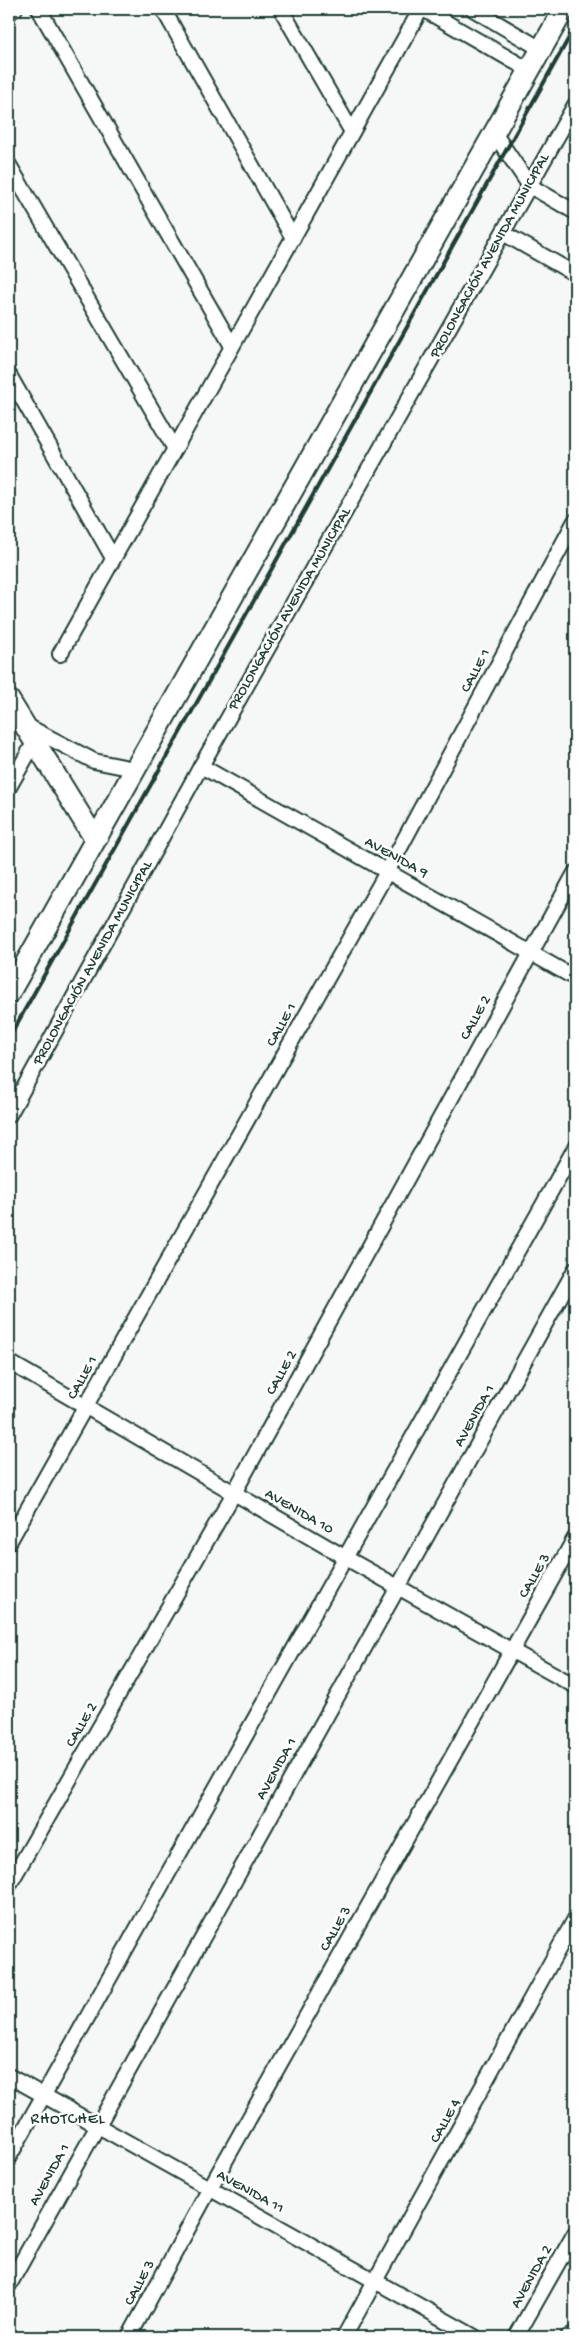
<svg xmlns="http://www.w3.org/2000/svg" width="584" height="2346" font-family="'Gochi Hand',sans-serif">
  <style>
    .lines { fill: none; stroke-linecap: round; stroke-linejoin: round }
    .street-casing { stroke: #1f3d34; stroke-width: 18 }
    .secondary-casing { stroke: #1f3d34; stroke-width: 24 }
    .street { stroke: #fff; stroke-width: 14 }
    .secondary { stroke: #fff; stroke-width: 20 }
    .rail { stroke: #1f3d34; stroke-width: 4 }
    .labels { text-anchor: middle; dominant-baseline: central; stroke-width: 5; stroke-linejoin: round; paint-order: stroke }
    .street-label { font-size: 15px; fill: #1f3d34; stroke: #fff }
    .neighbourhood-label { font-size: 16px; letter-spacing: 1px; fill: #1f3d34; stroke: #fff }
  </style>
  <rect width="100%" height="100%" fill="#f6f7f7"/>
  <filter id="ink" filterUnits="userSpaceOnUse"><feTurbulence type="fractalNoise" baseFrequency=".02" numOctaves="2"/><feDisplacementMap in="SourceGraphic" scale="10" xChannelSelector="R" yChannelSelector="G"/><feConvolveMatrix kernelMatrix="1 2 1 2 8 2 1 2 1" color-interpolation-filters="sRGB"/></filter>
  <g filter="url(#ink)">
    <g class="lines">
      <!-- street casing -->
      <g class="street-casing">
        <g id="street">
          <path d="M39,9L232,346"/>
          <path d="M163,9L293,238"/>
          <path d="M281,9L352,132"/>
          <path d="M423,9L529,70"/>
          <path d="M473,9L541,49"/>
          <path d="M9,12L15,9"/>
          <path d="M494,133L530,186L575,212"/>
          <path d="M9,165L175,449"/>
          <path d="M503,233L575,274"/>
          <path d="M9,375L113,558"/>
          <path d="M60,654L421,9"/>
          <path d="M25,725L94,761L134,769"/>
          <path d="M201,766L575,978"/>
          <path d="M9,787L34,743"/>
          <path d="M9,1115L201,766L575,105"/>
          <path d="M9,1362L346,1558L575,1686"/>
          <path d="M9,1542L387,872L575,521"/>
          <path d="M9,1885L234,1493L575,873"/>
          <path d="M9,2076L475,2337"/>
          <path d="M9,2157L575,1148"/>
          <path d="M9,2285L575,1270"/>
          <path d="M129,2337L210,2188L575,1538"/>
          <path d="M344,2337L575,1919"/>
          <path d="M516,2337L575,2233"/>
          <path d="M568,2337L575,2333"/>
        </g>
      </g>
      <!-- secondary casing -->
      <g class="secondary-casing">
        <g id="secondary">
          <path d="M9,700L95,839"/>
          <path d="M9,993L564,9"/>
        </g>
      </g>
      <!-- street -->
      <use href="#street" class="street"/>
      <!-- secondary -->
      <use href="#secondary" class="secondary"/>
      <!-- rail -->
      <path class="rail" d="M9,1038L575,27"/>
    </g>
  </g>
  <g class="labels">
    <!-- street labels -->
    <g class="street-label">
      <text transform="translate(490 256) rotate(-61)">PROLONGACIÓN AVENIDA MUNICIPAL</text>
      <text transform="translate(290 609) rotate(-60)">PROLONGACIÓN AVENIDA MUNICIPAL</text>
      <text transform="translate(476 671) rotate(-62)">CALLE 1</text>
      <text transform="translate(396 858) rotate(29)">AVENIDA 9</text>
      <text transform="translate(93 963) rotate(-61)">PROLONGACIÓN AVENIDA MUNICIPAL</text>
      <text transform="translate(476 1018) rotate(-61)">CALLE 2</text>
      <text transform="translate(282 1025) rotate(-61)">CALLE 1</text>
      <text transform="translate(282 1373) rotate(-61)">CALLE 2</text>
      <text transform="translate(83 1378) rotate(-61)">CALLE 1</text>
      <text transform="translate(475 1416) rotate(-61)">AVENIDA 1</text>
      <text transform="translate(299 1512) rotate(30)">AVENIDA 10</text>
      <text transform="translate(535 1576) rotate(-60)">CALLE 3</text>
      <text transform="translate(82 1725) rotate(-60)">CALLE 2</text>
      <text transform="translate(277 1769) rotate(-61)">AVENIDA 1</text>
      <text transform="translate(336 1929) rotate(-61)">CALLE 3</text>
      <text transform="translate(446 2121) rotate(-61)">CALLE 4</text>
      <text transform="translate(50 2175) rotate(-61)">AVENIDA 1</text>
      <text transform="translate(250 2192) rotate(29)">AVENIDA 11</text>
      <text transform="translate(532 2277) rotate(-61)">AVENIDA 2</text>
      <text transform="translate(140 2283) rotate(-62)">CALLE 3</text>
    </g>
    <!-- neighbourhood labels -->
    <g class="neighbourhood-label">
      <text x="68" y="2120">RHOTCHEL</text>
    </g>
  </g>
  <!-- margin -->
  <rect width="584" height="2346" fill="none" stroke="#fff" stroke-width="30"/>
  <rect x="15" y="15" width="554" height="2316" fill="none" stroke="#1f3d34" stroke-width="2" filter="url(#ink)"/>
</svg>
